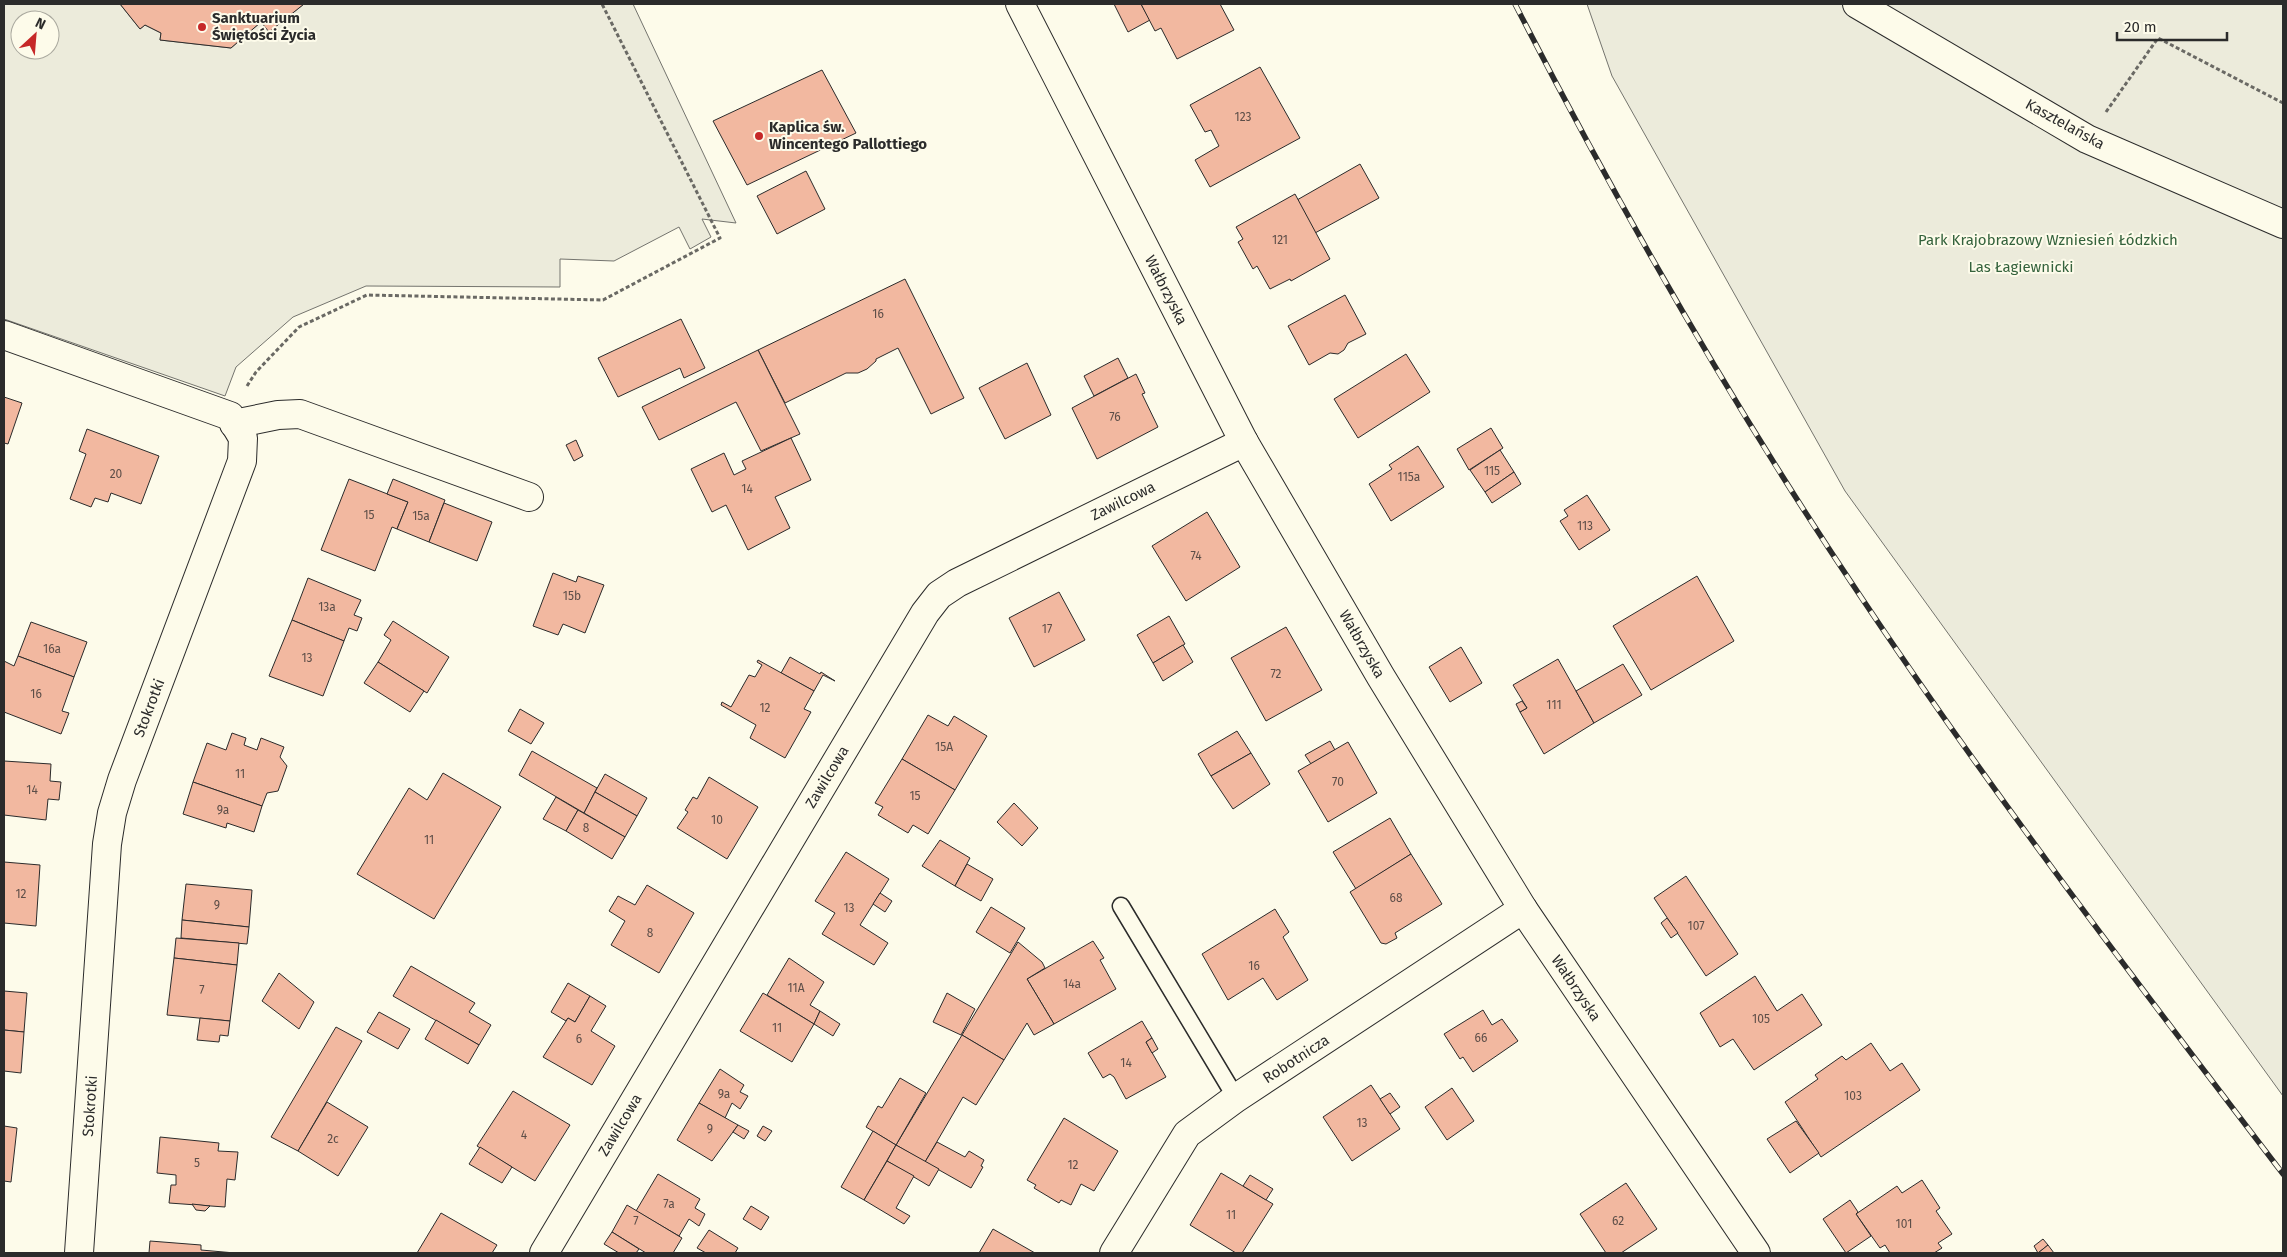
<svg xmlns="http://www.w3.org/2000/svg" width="2287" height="1257" font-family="'Fira Sans',sans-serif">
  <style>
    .green { fill: #ecebdb; stroke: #74746e; fill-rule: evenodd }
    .building { fill: #f2b8a0; stroke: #2b2b2b }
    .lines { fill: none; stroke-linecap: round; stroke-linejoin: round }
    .lane-casing { stroke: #2b2b2b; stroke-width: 19 }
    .street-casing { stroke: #2b2b2b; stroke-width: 30 }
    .path { stroke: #6a6964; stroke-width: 3; stroke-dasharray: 4 2.5; stroke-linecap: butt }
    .lane { stroke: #fdfbea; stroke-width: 16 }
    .street { stroke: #fdfbea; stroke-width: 28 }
    .rail-casing { stroke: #2b2b2b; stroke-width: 5.5 }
    .rail { stroke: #fdfbea; stroke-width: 4; stroke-dasharray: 11; stroke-linecap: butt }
    .poi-dot { fill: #c62828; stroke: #fdfbea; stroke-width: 2 }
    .labels { text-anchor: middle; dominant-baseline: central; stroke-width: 4; stroke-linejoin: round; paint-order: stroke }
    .number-label { font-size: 12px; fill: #5d4e48 }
    .poi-label { font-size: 15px; font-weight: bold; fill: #2b2b2b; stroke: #fdfbea; text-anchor: start }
    .street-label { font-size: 15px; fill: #2b2b2b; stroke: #fdfbea }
    .park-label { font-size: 15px; fill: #34623c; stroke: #fdfbea }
  </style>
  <rect width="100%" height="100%" fill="#fdfbea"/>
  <!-- green -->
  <g class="green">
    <path d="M4,4H120L140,29L145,25L161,33L160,40L231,48L261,22L270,31L304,4H633L736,223L702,219L711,237L690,249L679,227L614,261L560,259V287L366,286L293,317L236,367L225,396L4,319ZM20,20H50V50H20Z"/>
    <path d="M1587,4H2283V1096L1845,491L1612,76Z"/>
  </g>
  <!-- building -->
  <g class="building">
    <path d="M120,4H304L269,32L261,22L231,48L160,40L161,33L145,25L140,29Z"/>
    <path d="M1114,4H1141L1150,20L1128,32Z"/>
    <path d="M1141,4H1220L1234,30L1177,59L1161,28L1155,31Z"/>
    <path d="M1260,67L1300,138L1210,187L1195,160L1219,146L1211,130L1205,132L1190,105Z"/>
    <path d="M822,70L856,133L747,185L713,121Z"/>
    <path d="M1360,164L1379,198L1315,233L1297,200Z"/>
    <path d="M806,171L825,209L777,234L757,196Z"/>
    <path d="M1295,194L1330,259L1291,281L1290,279L1270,289L1257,266L1253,269L1238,242L1243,239L1236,227Z"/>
    <path d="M905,279L964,398L931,414L898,348L876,359V361L867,369L858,373H846L785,403L758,350Z"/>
    <path d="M1345,295L1366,334L1348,343L1344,350L1338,354L1330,353L1309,365L1288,326Z"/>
    <path d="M681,319L705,368L684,378L680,368L618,397L598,358Z"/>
    <path d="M758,350L800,434L761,451L736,402L659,440L642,407Z"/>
    <path d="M1406,354L1430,392L1358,438L1334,399Z"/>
    <path d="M1118,358L1128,378L1094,396L1084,376Z"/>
    <path d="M1027,363L1051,415L1005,439L979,388Z"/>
    <path d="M1136,374L1145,393L1142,394L1158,427L1097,459L1072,408Z"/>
    <path d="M4,397L22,403L8,444L4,443Z"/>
    <path d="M1491,428L1503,448L1469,470L1457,449Z"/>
    <path d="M87,429L159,456L141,504L111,493L108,502L95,498L91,507L70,499L86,454L79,451Z"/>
    <path d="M791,438L811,480L775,497L790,528L748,550L726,505L712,512L691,469L724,453L734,475L746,469L742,461Z"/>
    <path d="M576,440L583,456L574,461L566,445Z"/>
    <path d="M1418,446L1444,487L1391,521L1369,484L1392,469L1389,465Z"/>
    <path d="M1500,450L1514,472L1485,492L1470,470Z"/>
    <path d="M1514,472L1521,484L1492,503L1485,492Z"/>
    <path d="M349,479L408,502L397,529L392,527L375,571L321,550Z"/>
    <path d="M393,479L445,500L429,542L397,529L408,502L387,494Z"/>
    <path d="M1587,495L1610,530L1579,550L1560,521L1568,516L1564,510Z"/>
    <path d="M444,503L492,522L477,561L429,542Z"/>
    <path d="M1207,512L1240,567L1186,601L1152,546Z"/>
    <path d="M553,573L576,582L578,576L604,585L585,633L563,624L558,635L533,626Z"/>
    <path d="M1697,576L1734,641L1651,690L1613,626Z"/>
    <path d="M308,578L361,600L354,615L362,618L357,631L349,628L344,641L292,620Z"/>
    <path d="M1059,592L1085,640L1034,667L1009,618Z"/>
    <path d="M1169,616L1185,644L1153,663L1137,635Z"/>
    <path d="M292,620L344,641L323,696L269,676Z"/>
    <path d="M393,621L449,657L427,693L378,662L391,640L384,635Z"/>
    <path d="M31,622L87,642L74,677L18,656Z"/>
    <path d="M1286,627L1322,690L1266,721L1231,658Z"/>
    <path d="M1183,645L1193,662L1163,681L1153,663Z"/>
    <path d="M1461,647L1482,683L1450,702L1429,667Z"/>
    <path d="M18,656L74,677L62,711L69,713L61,734L4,712V661L14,666Z"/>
    <path d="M790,657L820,674L821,672L835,681L823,675L814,691L781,673Z"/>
    <path d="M1558,659L1594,723L1544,754L1520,712L1527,708L1513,685Z"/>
    <path d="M758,660L814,691L804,709L811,712L785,758L750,738L756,725L721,705L722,702L731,707L749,675L755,677L762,665L757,662Z"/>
    <path d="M378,662L424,691L410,712L364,683Z"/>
    <path d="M1623,664L1642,695L1594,723L1576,691Z"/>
    <path d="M1522,701L1527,708L1520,712L1516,704Z"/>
    <path d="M520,709L544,723L531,744L508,731Z"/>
    <path d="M928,715L948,726L954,716L987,736L955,790L902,759Z"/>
    <path d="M1237,731L1251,753L1211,776L1198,754Z"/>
    <path d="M232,733L246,738L244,745L257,750L261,738L284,747L280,757L287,766L278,791L267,793L262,806L193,782L207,743L226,750Z"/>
    <path d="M1330,741L1335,750L1311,764L1305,755Z"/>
    <path d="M1348,742L1377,793L1328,822L1298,771Z"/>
    <path d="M532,751L597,788L584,813L519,775Z"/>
    <path d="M1251,753L1270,784L1233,809L1211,776Z"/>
    <path d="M902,759L955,790L928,834L913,825L908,833L878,815L883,807L875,803Z"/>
    <path d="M4,761L51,764L50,781L61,782L59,800L48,799L46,820L4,815Z"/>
    <path d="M443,773L501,807L434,919L357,874L409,788L427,800Z"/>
    <path d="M605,774L647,798L637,816L595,792Z"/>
    <path d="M709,777L758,807L727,859L677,828L688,812L685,810L693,797L697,799Z"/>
    <path d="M193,782L262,806L254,832L227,823L226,828L183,814Z"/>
    <path d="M595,792L637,816L625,837L584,813Z"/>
    <path d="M556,797L578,810L566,831L543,819Z"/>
    <path d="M1014,803L1038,828L1022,846L997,822Z"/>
    <path d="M578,810L625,837L612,859L566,831Z"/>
    <path d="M1390,818L1411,854L1356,889L1333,852Z"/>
    <path d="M940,840L970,858L955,886L922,866Z"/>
    <path d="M846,852L889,879L860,925L888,943L874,965L822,934L835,913L815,901Z"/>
    <path d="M1411,854L1442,904L1395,933L1397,938L1386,944L1381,943L1350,892Z"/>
    <path d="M4,862L40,865L36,926L4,923Z"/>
    <path d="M967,864L993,879L981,901L955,886Z"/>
    <path d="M1686,876L1738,954L1706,976L1654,898Z"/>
    <path d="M186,884L252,890L249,927L182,920Z"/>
    <path d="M647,885L694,913L659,973L611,945L625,921L609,911L618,896L635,905Z"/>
    <path d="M880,893L892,901L885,912L873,904Z"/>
    <path d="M991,907L1025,928L1010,953L976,932Z"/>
    <path d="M1275,909L1289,932L1283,937L1308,980L1277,1000L1263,978L1228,1000L1202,954Z"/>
    <path d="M1667,918L1678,933L1671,938L1661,923Z"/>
    <path d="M182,920L249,927L247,944L181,938Z"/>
    <path d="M176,938L239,943L237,965L174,958Z"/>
    <path d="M1093,941L1104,958L1100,960L1116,989L1054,1024L1027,979Z"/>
    <path d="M1018,942L1042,962L1045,968L1027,979L1054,1024L1034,1035L1027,1023L1004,1060L962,1035Z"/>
    <path d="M174,958L237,965L230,1021L167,1015Z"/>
    <path d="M789,958L824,982L810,1005L820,1011L814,1024L767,995Z"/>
    <path d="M411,966L475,1003L469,1012L491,1025L479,1045L393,996Z"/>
    <path d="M279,973L314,1002L299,1029L262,1001Z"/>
    <path d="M1755,976L1777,1011L1802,994L1822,1025L1754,1070L1733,1039L1720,1047L1700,1013Z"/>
    <path d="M568,983L590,996L575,1022L568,1018L566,1021L551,1012Z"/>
    <path d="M4,991L27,993L24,1032L4,1030Z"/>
    <path d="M763,993L814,1024L792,1062L740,1031Z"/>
    <path d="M947,993L975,1009L961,1035L933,1022Z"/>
    <path d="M590,996L606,1006L591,1031L615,1046L592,1085L543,1057L568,1018L575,1022Z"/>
    <path d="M1483,1010L1492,1025L1502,1019L1518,1041L1473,1072L1463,1057L1460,1059L1444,1034Z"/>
    <path d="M820,1011L840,1024L833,1036L814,1024Z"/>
    <path d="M379,1012L410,1029L398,1049L367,1032Z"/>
    <path d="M200,1018L230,1021L228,1036L220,1035L219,1042L197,1040Z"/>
    <path d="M436,1020L479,1045L468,1064L425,1039Z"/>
    <path d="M1142,1021L1152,1038L1146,1042L1166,1077L1126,1099L1114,1077L1110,1074L1103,1078L1088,1053Z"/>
    <path d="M336,1027L362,1041L298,1151L271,1137Z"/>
    <path d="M4,1030L24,1032L21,1073L4,1071Z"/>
    <path d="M962,1035L1004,1060L976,1105L963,1097L925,1162L896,1145Z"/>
    <path d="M1152,1038L1158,1049L1152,1053L1146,1042Z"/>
    <path d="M1871,1043L1890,1071L1902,1063L1920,1090L1821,1157L1785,1102L1818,1079L1815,1075L1842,1056L1846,1060Z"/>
    <path d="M720,1069L744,1085L740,1092L748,1096L740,1109L732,1103L725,1118L699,1103Z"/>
    <path d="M900,1078L926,1093L896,1145L866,1127L878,1106L882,1108Z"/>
    <path d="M1371,1085L1400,1129L1352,1161L1323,1117Z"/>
    <path d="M1452,1088L1474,1121L1447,1140L1425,1107Z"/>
    <path d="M513,1091L570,1125L535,1181L477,1146Z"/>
    <path d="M1390,1093L1400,1107L1390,1114L1380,1099Z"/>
    <path d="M327,1102L368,1127L338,1176L298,1151Z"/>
    <path d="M699,1103L738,1125L712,1161L677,1140Z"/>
    <path d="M1064,1118L1118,1151L1094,1191L1081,1184L1071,1205L1061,1200L1059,1203L1034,1188L1036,1185L1027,1180Z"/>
    <path d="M1796,1121L1819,1153L1790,1173L1767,1139Z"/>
    <path d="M738,1125L749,1131L744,1139L733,1132Z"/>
    <path d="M4,1126L17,1128L11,1182L4,1181Z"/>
    <path d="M763,1126L772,1131L765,1141L757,1136Z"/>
    <path d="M873,1131L896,1145L864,1200L841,1187Z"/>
    <path d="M160,1137L219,1143L218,1151L238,1152L235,1180L227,1179L225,1207L169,1203L171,1185H176V1175L157,1173Z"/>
    <path d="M937,1142L965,1157L969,1151L984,1160L981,1166L983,1167L971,1188L925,1162Z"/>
    <path d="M896,1145L939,1169L929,1186L887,1161Z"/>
    <path d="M480,1147L512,1167L502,1183L469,1164Z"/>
    <path d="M887,1161L914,1176L896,1208L910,1216L904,1224L864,1200Z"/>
    <path d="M1221,1173L1273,1204L1242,1253H1236L1190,1225Z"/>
    <path d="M658,1174L700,1199L695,1208L705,1214L699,1226L689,1219L679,1236L636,1211Z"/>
    <path d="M1250,1175L1273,1189L1266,1200L1243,1186Z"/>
    <path d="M1922,1180L1940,1208L1936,1211L1952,1234L1938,1243L1942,1248L1934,1253H1890L1885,1245L1880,1248L1856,1214L1897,1186L1902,1193Z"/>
    <path d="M1626,1183L1657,1229L1621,1253H1606L1580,1214Z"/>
    <path d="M1850,1200L1858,1212L1856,1214L1871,1236L1846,1253L1823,1219Z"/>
    <path d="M192,1204L210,1206L205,1211L196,1210Z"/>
    <path d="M627,1205L682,1238L673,1253H646L612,1232Z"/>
    <path d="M751,1206L769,1217L761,1230L743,1219Z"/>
    <path d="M441,1213L497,1245L492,1253H417Z"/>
    <path d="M993,1229L1035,1253H979Z"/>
    <path d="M709,1230L738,1248L735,1253H706L697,1248Z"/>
    <path d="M612,1232L639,1249L636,1253H619L604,1244Z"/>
    <path d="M2043,1239L2048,1245L2038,1253L2034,1246Z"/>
    <path d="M150,1241L201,1245V1250L235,1253H149Z"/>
    <path d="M2048,1245L2054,1253H2038Z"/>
  </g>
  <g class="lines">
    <!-- lane casing -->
    <g class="lane-casing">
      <path id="lane" d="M1121,906L1236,1098"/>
    </g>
    <!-- street casing -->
    <g class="street-casing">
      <g id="street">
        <path d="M1020,4L1244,442L1381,677L1523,909L1756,1253"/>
        <path d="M1857,4L2087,139L2283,224"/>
        <path d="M4,335L230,416L243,438L242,461L122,780L112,813L107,844L79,1253"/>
        <path d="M234,424L278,415L300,414L529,497"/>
        <path d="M544,1253L925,613L939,595L957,583L1244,442"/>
        <path d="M1114,1253L1187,1134L1236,1098L1523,909"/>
      </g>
    </g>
    <!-- path -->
    <g class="path">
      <path d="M2106,112L2158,38L2283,103"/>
      <path d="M247,386L256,372L299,327L367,295L603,300L720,238L602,4"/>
    </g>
    <!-- lane -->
    <use href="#lane" class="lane"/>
    <!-- street -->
    <use href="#street" class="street"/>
    <!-- rail casing -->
    <g class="rail-casing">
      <path id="rail" d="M1515,4C1619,207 1732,405 1859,594C1992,793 2138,984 2283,1174"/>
    </g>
    <!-- rail -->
    <use href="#rail" class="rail"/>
  </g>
  <!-- markers -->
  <g class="poi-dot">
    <circle cx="202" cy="27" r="5"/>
    <circle cx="759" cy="136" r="5"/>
  </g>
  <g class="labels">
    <!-- number labels -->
    <g class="number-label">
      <text x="1243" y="117">123</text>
      <text x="1280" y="240">121</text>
      <text x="878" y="314">16</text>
      <text x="1115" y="417">76</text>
      <text x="1492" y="471">115</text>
      <text x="116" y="474">20</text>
      <text x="1409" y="477">115a</text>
      <text x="747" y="489">14</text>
      <text x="369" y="515">15</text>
      <text x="421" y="516">15a</text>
      <text x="1585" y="526">113</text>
      <text x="1196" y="556">74</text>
      <text x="572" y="596">15b</text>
      <text x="327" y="607">13a</text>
      <text x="1047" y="629">17</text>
      <text x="52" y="649">16a</text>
      <text x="307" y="658">13</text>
      <text x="1276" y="674">72</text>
      <text x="36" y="694">16</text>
      <text x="1554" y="705">111</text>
      <text x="765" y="708">12</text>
      <text x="944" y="747">15A</text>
      <text x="240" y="774">11</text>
      <text x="1338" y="782">70</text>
      <text x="32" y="790">14</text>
      <text x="915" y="796">15</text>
      <text x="223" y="810">9a</text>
      <text x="717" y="820">10</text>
      <text x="586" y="828">8</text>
      <text x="429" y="840">11</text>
      <text x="21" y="894">12</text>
      <text x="1396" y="898">68</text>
      <text x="217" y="905">9</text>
      <text x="849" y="908">13</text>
      <text x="1696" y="926">107</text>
      <text x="650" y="933">8</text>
      <text x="1254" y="966">16</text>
      <text x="1072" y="984">14a</text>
      <text x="796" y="988">11A</text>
      <text x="202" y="990">7</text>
      <text x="1761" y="1019">105</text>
      <text x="777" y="1028">11</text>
      <text x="1481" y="1038">66</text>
      <text x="579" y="1039">6</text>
      <text x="1126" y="1063">14</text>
      <text x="724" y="1094">9a</text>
      <text x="1853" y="1096">103</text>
      <text x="1362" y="1123">13</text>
      <text x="710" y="1129">9</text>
      <text x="524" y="1135">4</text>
      <text x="333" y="1139">2c</text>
      <text x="197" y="1163">5</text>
      <text x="1073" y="1165">12</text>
      <text x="669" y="1204">7a</text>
      <text x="1231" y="1215">11</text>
      <text x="636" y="1221">7</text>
      <text x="1618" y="1221">62</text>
      <text x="1904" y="1224">101</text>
    </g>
    <!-- poi labels -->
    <g class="poi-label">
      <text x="212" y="18">Sanktuarium<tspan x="212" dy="17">Świętości Życia</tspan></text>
      <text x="769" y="127">Kaplica św.<tspan x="769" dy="17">Wincentego Pallottiego</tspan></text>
    </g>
    <!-- street labels -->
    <g class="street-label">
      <text transform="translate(2065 124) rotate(29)">Kasztelańska</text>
      <text transform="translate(1166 290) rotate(63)">Wałbrzyska</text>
      <text transform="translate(1123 501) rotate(-26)">Zawilcowa</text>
      <text transform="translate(1362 644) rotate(60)">Wałbrzyska</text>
      <text transform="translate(149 708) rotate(-69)">Stokrotki</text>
      <text transform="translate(827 777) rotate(-59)">Zawilcowa</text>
      <text transform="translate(1576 988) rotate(56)">Wałbrzyska</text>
      <text transform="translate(1296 1059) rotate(-33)">Robotnicza</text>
      <text transform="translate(90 1106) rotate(-86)">Stokrotki</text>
      <text transform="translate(620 1125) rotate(-59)">Zawilcowa</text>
    </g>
    <!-- park labels -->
    <g class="park-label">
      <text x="2048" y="240">Park Krajobrazowy Wzniesień Łódzkich</text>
      <text x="2021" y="267">Las Łagiewnicki</text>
    </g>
  </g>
  <!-- border -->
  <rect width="2287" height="1257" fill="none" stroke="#2b2b2b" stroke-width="10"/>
  <!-- north arrow -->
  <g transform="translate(35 35) rotate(26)"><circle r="24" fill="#fdfbea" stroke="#a9a89e"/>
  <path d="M0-4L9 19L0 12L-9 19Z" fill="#c62828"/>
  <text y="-8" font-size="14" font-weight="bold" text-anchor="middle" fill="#2b2b2b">N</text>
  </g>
  <!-- scale -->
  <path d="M2117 32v8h110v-8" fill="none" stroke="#2b2b2b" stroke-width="2.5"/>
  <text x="2124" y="32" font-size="15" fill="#2b2b2b" stroke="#fdfbea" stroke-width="4" paint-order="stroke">20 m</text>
</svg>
